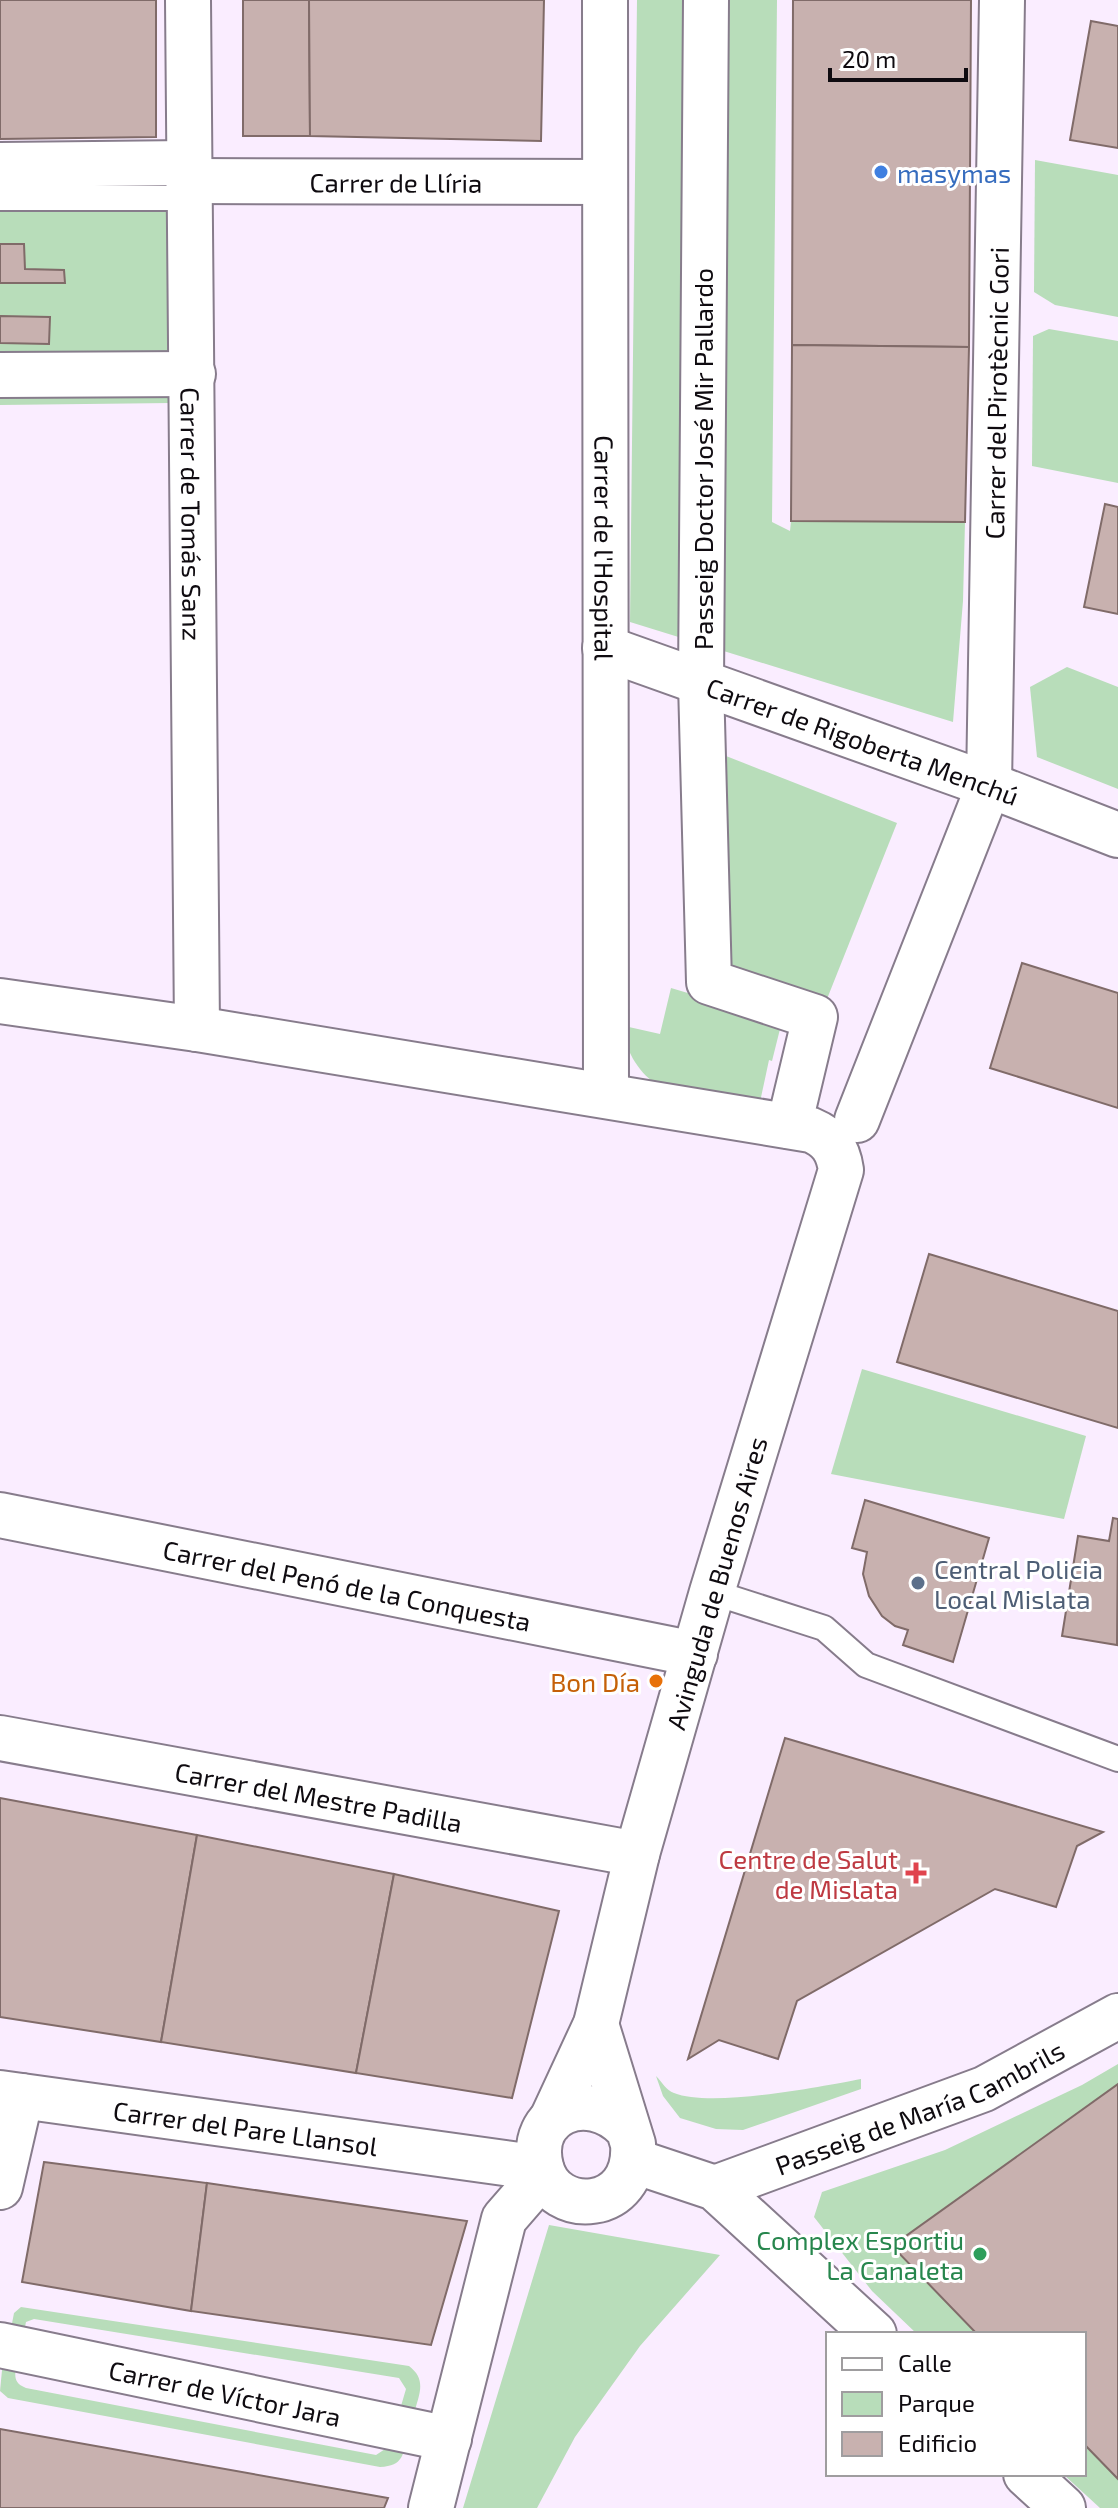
<svg xmlns="http://www.w3.org/2000/svg" width="1118" height="2508" font-family="'Exo 2',sans-serif">
  <style>
    .green { fill: #b8ddba }
    .building { fill: #c8b1af; stroke: #806b69; stroke-width: 2 }
    .lines { fill: none; stroke-linecap: round; stroke-linejoin: round }
    .lane-casing { stroke: #877c8c; stroke-width: 28 }
    .street-casing { stroke: #877c8c; stroke-width: 48 }
    .lane { stroke: #fff; stroke-width: 24 }
    .street { stroke: #fff; stroke-width: 44 }
    .shop-dot { fill: #3f7fe0; stroke: #fff; stroke-width: 3 }
    .service-dot { fill: #5c6f8a; stroke: #fff; stroke-width: 3 }
    .food-dot { fill: #e8710a; stroke: #fff; stroke-width: 3 }
    .health-dot { fill: #e0444e; stroke: #fff; stroke-width: 3 }
    .leisure-dot { fill: #2e9e5b; stroke: #fff; stroke-width: 3 }
    .labels { text-anchor: middle; dominant-baseline: central; stroke-width: 6; stroke-linejoin: round; paint-order: stroke }
    .shop-label { font-size: 26px; fill: #366cbe; stroke: #fff; text-anchor: start }
    .street-label { font-size: 26px; fill: #0f0b10; stroke: #fff }
    .service-label { font-size: 26px; fill: #4e5e75; stroke: #fff; text-anchor: start }
    .food-label { font-size: 26px; fill: #c56008; stroke: #fff; text-anchor: end }
    .health-label { font-size: 26px; fill: #be3a42; stroke: #fff; text-anchor: end }
    .leisure-label { font-size: 26px; fill: #27864d; stroke: #fff; text-anchor: end }
  </style>
  <rect width="100%" height="100%" fill="#faedff"/>
  <!-- green -->
  <g class="green">
    <path d="M637,0H777L772,522L790,531L791,521L965,522L963,601L953,722L630,622Z"/>
    <path d="M1035,160L1118,175V317L1055,305L1034,292Z"/>
    <path d="M0,186H171V403L0,405Z"/>
    <path d="M1049,329L1118,341V483L1032,466L1033,336Z"/>
    <path d="M1067,667L1118,687V789L1037,757L1030,687Z"/>
    <path d="M726,756L897,823L821,1014L722,976Z"/>
    <path d="M671,988L782,1021L772,1061L769,1060L760,1102L657,1085C635,1069 627,1050 620,1025L660,1034Z"/>
    <path d="M862,1369L1086,1436L1064,1519L831,1474Z"/>
    <path d="M1118,2064V2508H1100L1063,2474H1084V2334H917L872,2291L814,2217L822,2192L945,2150L1082,2085Z"/>
    <path d="M656,2076C662,2082 666,2090 674,2093C711,2108 819,2087 861,2079V2089L743,2130L716,2129L680,2118L663,2096Z"/>
    <path d="M549,2225L720,2255L640,2346L575,2437L537,2508H463Z"/>
    <path d="M21,2307L409,2366C426,2379 420,2392 415,2410L401,2406L406,2389L399,2378L34,2319L26,2322L22,2341L9,2339L14,2313Z"/>
    <path d="M3,2360L16,2364C15,2376 13,2383 26,2388L376,2455L408,2434C403,2454 404,2466 380,2467L8,2398L0,2391Z"/>
  </g>
  <!-- building -->
  <g class="building">
    <path d="M0,0H156V137L0,139Z"/>
    <path d="M243,0H309L310,136H243Z"/>
    <path d="M309,0H544L541,141L310,136Z"/>
    <path d="M793,0H971L969,347L792,345Z"/>
    <path d="M1091,21L1118,26V148L1070,140Z"/>
    <path d="M0,244H24L25,269L64,270L65,283H0Z"/>
    <path d="M0,316L50,317L49,344L0,343Z"/>
    <path d="M792,345L969,347L965,522L791,521Z"/>
    <path d="M1105,504L1118,507V614L1084,607Z"/>
    <path d="M1022,963L1118,993V1108L990,1068Z"/>
    <path d="M929,1254L1118,1311V1428L897,1362Z"/>
    <path d="M865,1500L989,1538L953,1662L903,1645L908,1630L895,1626L882,1616L869,1596L863,1574L867,1552L852,1548Z"/>
    <path d="M1113,1518L1118,1519L1117,1645L1062,1636L1078,1536L1109,1541Z"/>
    <path d="M785,1738L1103,1832L1077,1846L1056,1907L995,1889L797,2001L778,2059L719,2040L688,2059Z"/>
    <path d="M0,1798L197,1835L161,2042L0,2017Z"/>
    <path d="M197,1835L394,1874L356,2073L161,2042Z"/>
    <path d="M394,1874L559,1911L512,2098L356,2073Z"/>
    <path d="M1118,2084V2479L1084,2444V2334H977L892,2246Z"/>
    <path d="M44,2162L207,2183L191,2311L22,2282Z"/>
    <path d="M207,2183L467,2221L431,2345L191,2311Z"/>
    <path d="M0,2429L388,2498L384,2508H0Z"/>
  </g>
  <g class="lines">
    <!-- lane casing -->
    <g class="lane-casing">
      <g id="lane">
        <path d="M0,198H178L188,181"/>
        <path d="M712,1592L824,1628L866,1665L1118,1759"/>
      </g>
    </g>
    <!-- street casing -->
    <g class="street-casing">
      <g id="street">
        <path id="s1" d="M188,0L197,1029"/>
        <path id="s2" d="M605,0L606,1095"/>
        <path d="M706,0L701,683L709,982L815,1017L789,1126"/>
        <path d="M0,165L188,163"/>
        <path id="s3" d="M188,181L605,182"/>
        <path d="M0,375L193,374"/>
        <path id="s4" d="M605,648L989,785L1118,835"/>
        <path d="M0,1001L197,1029L811,1130C830,1138 838,1149 841,1170L712,1592L637,1854L596,2024L551,2121"/>
        <path id="s5" d="M857,1120L989,785L1002,0"/>
        <path id="s6" d="M0,1515L695,1654"/>
        <path id="s7" d="M0,1738L637,1854"/>
        <path d="M596,2024L633,2144C638,2214 553,2218 541,2167C527,2112 588,2088 626,2127"/>
        <path id="s8" d="M0,2093L541,2168"/>
        <path d="M634,2161L715,2188L874,2334"/>
        <path d="M0,2187L21,2096"/>
        <path id="s9" d="M715,2188L984,2089L1118,2016"/>
        <path id="s10" d="M0,2345L449,2439"/>
        <path d="M1026,2474L1063,2508"/>
        <path d="M431,2508L504,2219L543,2174"/>
      </g>
    </g>
    <!-- lane -->
    <use href="#lane" class="lane"/>
    <!-- street -->
    <use href="#street" class="street"/>
  </g>
  <!-- markers -->
  <circle class="shop-dot" cx="881" cy="172" r="8"/>
  <circle class="service-dot" cx="918" cy="1583" r="8"/>
  <circle class="food-dot" cx="656" cy="1681" r="8"/>
  <path class="health-dot" d="M912 1861h8v8h8v8h-8v8h-8v-8h-8v-8h8z"/>
  <circle class="leisure-dot" cx="980" cy="2254" r="8"/>
  <g class="labels">
    <!-- shop labels -->
    <g class="shop-label">
      <text x="897" y="172">masymas</text>
    </g>
    <!-- street labels -->
    <g class="street-label">
      <text stroke="none"><textPath href="#s3" startOffset="208">Carrer de Llíria</textPath></text>
      <text stroke="none"><textPath href="#s5" startOffset="752">Carrer del Pirotècnic Gori</textPath></text>
      <text transform="translate(702 459) rotate(-90)">Passeig Doctor José Mir Pallardo</text>
      <text stroke="none"><textPath href="#s1" startOffset="514">Carrer de Tomás Sanz</textPath></text>
      <text stroke="none"><textPath href="#s2" startOffset="548">Carrer de l'Hospital</textPath></text>
      <text stroke="none"><textPath href="#s4" startOffset="274">Carrer de Rigoberta Menchú</textPath></text>
      <text transform="translate(716 1583) rotate(-74)">Avinguda de Buenos Aires</text>
      <text stroke="none"><textPath href="#s6" startOffset="354">Carrer del Penó de la Conquesta</textPath></text>
      <text stroke="none"><textPath href="#s7" startOffset="324">Carrer del Mestre Padilla</textPath></text>
      <text stroke="none"><textPath href="#s9" startOffset="220">Passeig de María Cambrils</textPath></text>
      <text stroke="none"><textPath href="#s8" startOffset="248">Carrer del Pare Llansol</textPath></text>
      <text stroke="none"><textPath href="#s10" startOffset="230">Carrer de Víctor Jara</textPath></text>
    </g>
    <!-- service labels -->
    <g class="service-label">
      <text x="934" y="1568">Central Policia<tspan x="934" dy="30">Local Mislata</tspan></text>
    </g>
    <!-- food labels -->
    <g class="food-label">
      <text x="640" y="1681">Bon Día</text>
    </g>
    <!-- health labels -->
    <g class="health-label">
      <text x="898" y="1858">Centre de Salut<tspan x="898" dy="30">de Mislata</tspan></text>
    </g>
    <!-- leisure labels -->
    <g class="leisure-label">
      <text x="964" y="2239">Complex Esportiu<tspan x="964" dy="30">La Canaleta</tspan></text>
    </g>
  </g>
  <!-- legend -->
  <rect x="826" y="2332" width="260" height="144" fill="#ffffff" stroke="#9f9d9f" stroke-width="2"/>
  <rect x="842" y="2358" width="40" height="12" fill="#ffffff" stroke="#9f9d9f" stroke-width="2"/>
  <text x="898" y="2372" font-size="24" fill="#0f0b10">Calle</text>
  <rect x="842" y="2392" width="40" height="24" fill="#b8ddba" stroke="#9f9d9f" stroke-width="2"/>
  <text x="898" y="2412" font-size="24" fill="#0f0b10">Parque</text>
  <rect x="842" y="2432" width="40" height="24" fill="#c8b1af" stroke="#9f9d9f" stroke-width="2"/>
  <text x="898" y="2452" font-size="24" fill="#0f0b10">Edificio</text>
  <!-- scale -->
  <path d="M830 68v12h136v-12" fill="none" stroke="#0f0b10" stroke-width="4"/>
  <text x="842" y="68" font-size="24" fill="#0f0b10" stroke="#ffffff" stroke-width="6" paint-order="stroke">20 m</text>
</svg>
